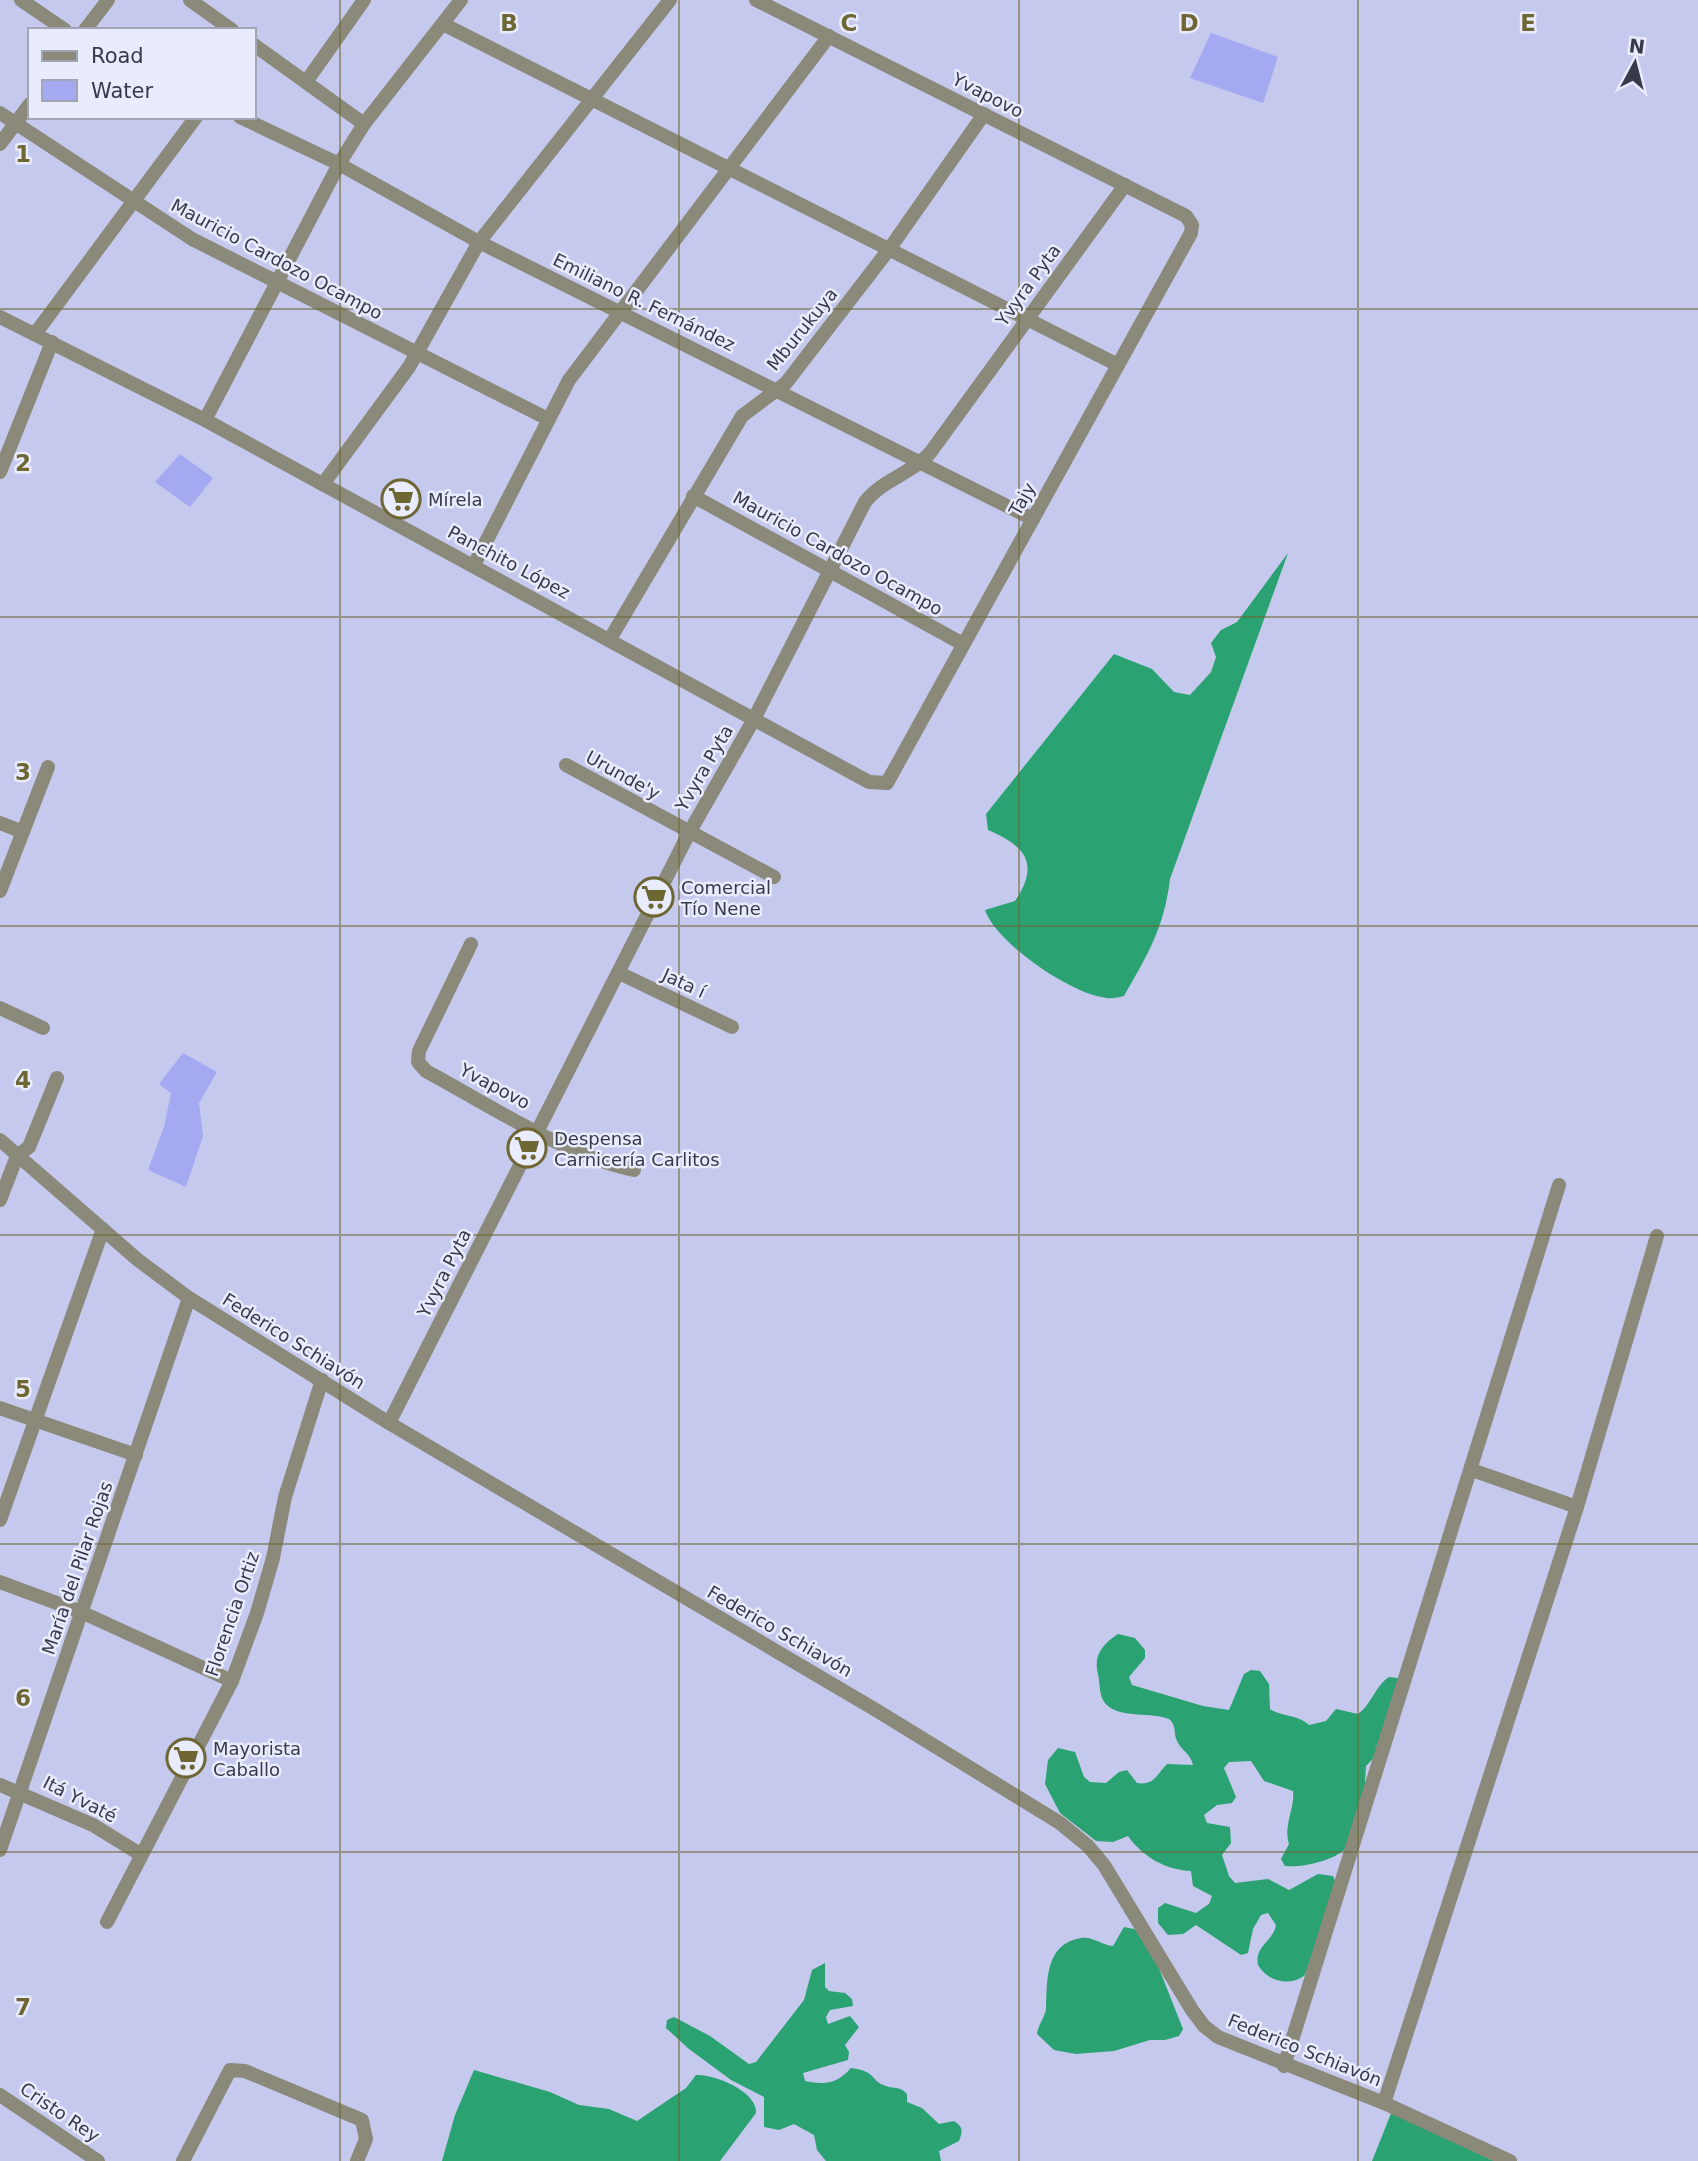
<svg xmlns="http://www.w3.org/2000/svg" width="1698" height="2161" font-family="'DejaVu Sans',sans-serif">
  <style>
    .forest { fill: #2aa271 }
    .water { fill: #a5a9f1 }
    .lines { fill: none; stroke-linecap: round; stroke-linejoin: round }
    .minor { stroke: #8b8979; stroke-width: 14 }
    .grid { fill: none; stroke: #6e6633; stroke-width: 2; stroke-opacity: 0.55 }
    .labels { text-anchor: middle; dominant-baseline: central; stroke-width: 5; stroke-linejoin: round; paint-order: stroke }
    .street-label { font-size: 18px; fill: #393a49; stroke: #e9ebff }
    .poi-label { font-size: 18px; fill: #393a49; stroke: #e9ebff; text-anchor: start }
    .grid-label { font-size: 23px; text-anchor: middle; font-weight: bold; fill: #6e6633; stroke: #e9ebff; stroke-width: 5; stroke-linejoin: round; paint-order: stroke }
  </style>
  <rect width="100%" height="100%" fill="#c6c9ee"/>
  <!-- forest -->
  <g class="forest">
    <path d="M1288,553L1170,879C1164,928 1148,954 1124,996C1119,997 1112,999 1107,998C1072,995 996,943 985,910L1015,901C1040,864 1026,846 988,830L986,814L1114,654L1152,669L1174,692L1190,695L1211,672L1216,657L1211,643L1221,630L1237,622Z"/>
    <path d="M1118,1634L1135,1638L1145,1650V1658L1129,1677L1132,1685L1203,1706L1229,1710L1244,1674L1251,1670L1260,1671L1269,1684L1270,1709C1282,1717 1297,1714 1309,1725L1326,1721L1336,1709L1358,1714C1372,1704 1375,1686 1389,1677L1398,1678L1388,1743L1366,1766L1365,1782L1371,1788L1344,1850C1332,1861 1301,1868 1285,1866L1281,1859L1289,1844C1283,1824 1295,1810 1293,1791L1264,1781L1251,1761L1229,1762L1224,1768L1236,1797L1232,1803L1217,1805L1204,1815L1207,1823L1230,1827L1231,1843L1222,1855L1229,1876L1235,1883L1268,1879L1289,1890L1318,1874L1333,1876L1336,1883L1305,1975C1290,1987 1268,1982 1258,1965C1254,1946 1273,1942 1276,1925L1268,1913L1261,1915L1253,1929L1248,1953L1241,1955L1196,1925L1183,1934L1168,1935L1158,1923V1908L1165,1903L1196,1913L1209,1904L1212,1896L1193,1886L1191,1871C1165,1870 1142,1856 1128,1836L1113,1842L1096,1841L1060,1813L1045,1784L1048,1760L1058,1748L1075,1752L1084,1777L1090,1782L1106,1783L1119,1772L1127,1770L1137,1783C1154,1786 1157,1774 1167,1764L1193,1765C1191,1754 1181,1750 1177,1741C1173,1732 1177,1726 1169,1719C1150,1711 1114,1720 1103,1700C1099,1693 1100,1682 1098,1674C1093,1655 1103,1644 1118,1634Z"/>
    <path d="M1124,1927L1139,1930L1156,1961L1183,2029L1179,2036L1165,2040H1150L1114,2051L1076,2054L1054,2050L1037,2034C1038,2025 1045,2017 1046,2009C1047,1980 1045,1944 1081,1938C1093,1936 1101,1945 1113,1946Z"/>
    <path d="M825,1963V1987L829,1991L845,1993L852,1999L853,2006L830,2010L826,2017L828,2024L850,2016L859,2027L845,2045L849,2052L848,2060L803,2073L805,2081C825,2085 837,2084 851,2068C877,2071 870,2081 886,2086C895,2089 900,2086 907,2094V2102L922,2108L939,2124L954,2121C963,2127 963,2131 959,2141L939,2151L941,2161H826L817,2150L814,2135L794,2124L779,2130L764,2127V2097L731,2080L689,2049L666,2028L667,2020L674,2017L710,2036L749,2064L756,2062L804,2000L812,1970Z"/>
    <path d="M474,2070L550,2092L579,2105L609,2109L637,2121L686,2088L696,2075C715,2074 758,2092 756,2113L720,2161H442L455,2115Z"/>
    <path d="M1392,2111L1496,2161H1372Z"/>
  </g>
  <!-- water -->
  <g class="water">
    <path d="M1211,33L1278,57L1263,103L1190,78Z"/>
    <path d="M180,454L213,478L190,507L155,482Z"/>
    <path d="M183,1053L217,1072L199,1103L203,1136L186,1187L148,1170L164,1127L171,1093L159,1084Z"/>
  </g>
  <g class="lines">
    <!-- minor -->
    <g class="minor">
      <path d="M21,0L65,30"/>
      <path d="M190,0L232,30"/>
      <path d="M443,24L1118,365"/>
      <path d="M85,30L108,0"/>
      <path d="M254,45L364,124"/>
      <path d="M306,82L364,0"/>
      <path d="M0,113L192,239L548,419"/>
      <path d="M240,117L339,164L479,242L1033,519"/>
      <path d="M0,144L30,104"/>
      <path d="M0,317L205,420L869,782L887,783L1191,233L1192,225L1186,216L756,0"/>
      <path d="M35,334L196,117"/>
      <path d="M205,420L339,164L364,124L461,0"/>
      <path d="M0,472L52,342"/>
      <path d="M323,484L409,367L479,242L670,0"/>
      <path d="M693,496L963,644"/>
      <path d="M474,565L569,380L829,36"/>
      <path d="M610,639L742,416L786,383L890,248L984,114"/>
      <path d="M566,765L774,877"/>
      <path d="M0,823L23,832"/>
      <path d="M0,891L48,767"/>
      <path d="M471,944L419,1051L418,1062L426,1071C487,1104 568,1157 634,1170"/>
      <path d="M619,973L732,1027"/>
      <path d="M0,1008L43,1028"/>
      <path d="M0,1140L138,1260L189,1298L389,1423L876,1710L1060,1823L1088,1846L1104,1865L1192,2010L1204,2026L1218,2037L1384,2103L1510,2161"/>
      <path d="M0,1200L17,1156L29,1147L57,1078"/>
      <path d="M0,1408L136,1455"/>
      <path d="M389,1423L689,833L754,719L865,502C882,480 911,474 930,453L1125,185"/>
      <path d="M1472,1470L1577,1507"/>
      <path d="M0,1520L103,1229"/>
      <path d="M0,1582L81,1612L232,1681"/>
      <path d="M0,1785L93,1825L140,1854"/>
      <path d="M0,1850L189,1298"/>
      <path d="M107,1922L232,1681L257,1613L273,1558L285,1497L322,1380"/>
      <path d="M1284,2066L1559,1185"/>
      <path d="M0,2095L98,2161"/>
      <path d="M1384,2103L1577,1507L1657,1236"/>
      <path d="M183,2161L230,2070L245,2071L362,2120L366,2139L357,2161"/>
    </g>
  </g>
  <!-- grid -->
  <path class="grid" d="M340,0V2161M679,0V2161M1019,0V2161M1358,0V2161M0,309H1698M0,617H1698M0,926H1698M0,1235H1698M0,1544H1698M0,1852H1698"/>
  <!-- icons -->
  <defs>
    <g id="supermarket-ring" transform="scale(2.0125)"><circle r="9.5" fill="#e9ebff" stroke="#6e6633" stroke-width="1.5"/><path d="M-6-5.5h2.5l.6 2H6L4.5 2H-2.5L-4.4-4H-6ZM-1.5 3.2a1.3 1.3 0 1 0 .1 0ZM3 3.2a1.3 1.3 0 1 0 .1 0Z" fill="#6e6633"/></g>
  </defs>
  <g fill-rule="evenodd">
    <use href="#supermarket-ring" x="401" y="499"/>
    <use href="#supermarket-ring" x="654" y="897"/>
    <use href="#supermarket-ring" x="527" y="1148"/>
    <use href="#supermarket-ring" x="186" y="1758"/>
  </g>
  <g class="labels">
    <!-- street labels -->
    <g class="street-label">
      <text transform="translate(988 95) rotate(27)">Yvapovo</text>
      <text transform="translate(277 259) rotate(28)">Mauricio Cardozo Ocampo</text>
      <text transform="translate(1028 285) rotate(-54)">Yvyra Pyta</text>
      <text transform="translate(644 302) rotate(26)">Emiliano R. Fernández</text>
      <text transform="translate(802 329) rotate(-51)">Mburukuya</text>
      <text transform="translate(1022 499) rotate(-61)">Tajy</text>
      <text transform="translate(838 553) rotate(29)">Mauricio Cardozo Ocampo</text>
      <text transform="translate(509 562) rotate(28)">Panchito López</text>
      <text transform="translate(704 768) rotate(-60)">Yvyra Pyta</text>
      <text transform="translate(623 775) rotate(29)">Urunde'y</text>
      <text transform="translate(684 983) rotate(25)">Jata í</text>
      <text transform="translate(495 1086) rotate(28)">Yvapovo</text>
      <text transform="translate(444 1273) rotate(-63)">Yvyra Pyta</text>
      <text transform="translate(294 1341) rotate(32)">Federico Schiavón</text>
      <text transform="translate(77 1568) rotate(-71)">María del Pilar Rojas</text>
      <text transform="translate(232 1614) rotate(-71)">Florencia Ortiz</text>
      <text transform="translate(780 1631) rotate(30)">Federico Schiavón</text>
      <text transform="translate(80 1799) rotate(27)">Itá Yvaté</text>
      <text transform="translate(1305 2050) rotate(22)">Federico Schiavón</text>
      <text transform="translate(60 2112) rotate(34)">Cristo Rey</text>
    </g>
    <!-- poi labels -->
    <g class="poi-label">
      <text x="428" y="499">Mírela</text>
      <text x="681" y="887">Comercial<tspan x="681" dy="21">Tío Nene</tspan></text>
      <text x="554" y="1138">Despensa<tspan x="554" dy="21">Carnicería Carlitos</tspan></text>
      <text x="213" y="1748">Mayorista<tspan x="213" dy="21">Caballo</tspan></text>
    </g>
  </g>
  <g class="grid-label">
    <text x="509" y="31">B</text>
    <text x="849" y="31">C</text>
    <text x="1189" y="31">D</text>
    <text x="1528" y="31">E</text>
    <text x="23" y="162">1</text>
    <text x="23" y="471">2</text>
    <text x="23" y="780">3</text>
    <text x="23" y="1088">4</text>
    <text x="23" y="1397">5</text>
    <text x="23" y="1706">6</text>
    <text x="23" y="2015">7</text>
  </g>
  <!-- legend -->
  <rect x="28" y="28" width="228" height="91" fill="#e9ebff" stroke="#a3a4b6" stroke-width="2"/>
  <rect x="42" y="51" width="35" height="10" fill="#8b8979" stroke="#a3a4b6" stroke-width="2"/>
  <text x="91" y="63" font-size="21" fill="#393a49">Road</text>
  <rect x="42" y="80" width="35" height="21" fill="#a5a9f1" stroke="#a3a4b6" stroke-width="2"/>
  <text x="91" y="98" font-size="21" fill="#393a49">Water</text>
  <!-- north arrow -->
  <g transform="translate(1635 63) rotate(7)" stroke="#e9ebff" stroke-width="5" paint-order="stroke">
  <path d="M0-5L12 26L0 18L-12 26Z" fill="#393a49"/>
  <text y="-10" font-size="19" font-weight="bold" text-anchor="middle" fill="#393a49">N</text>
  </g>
</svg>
